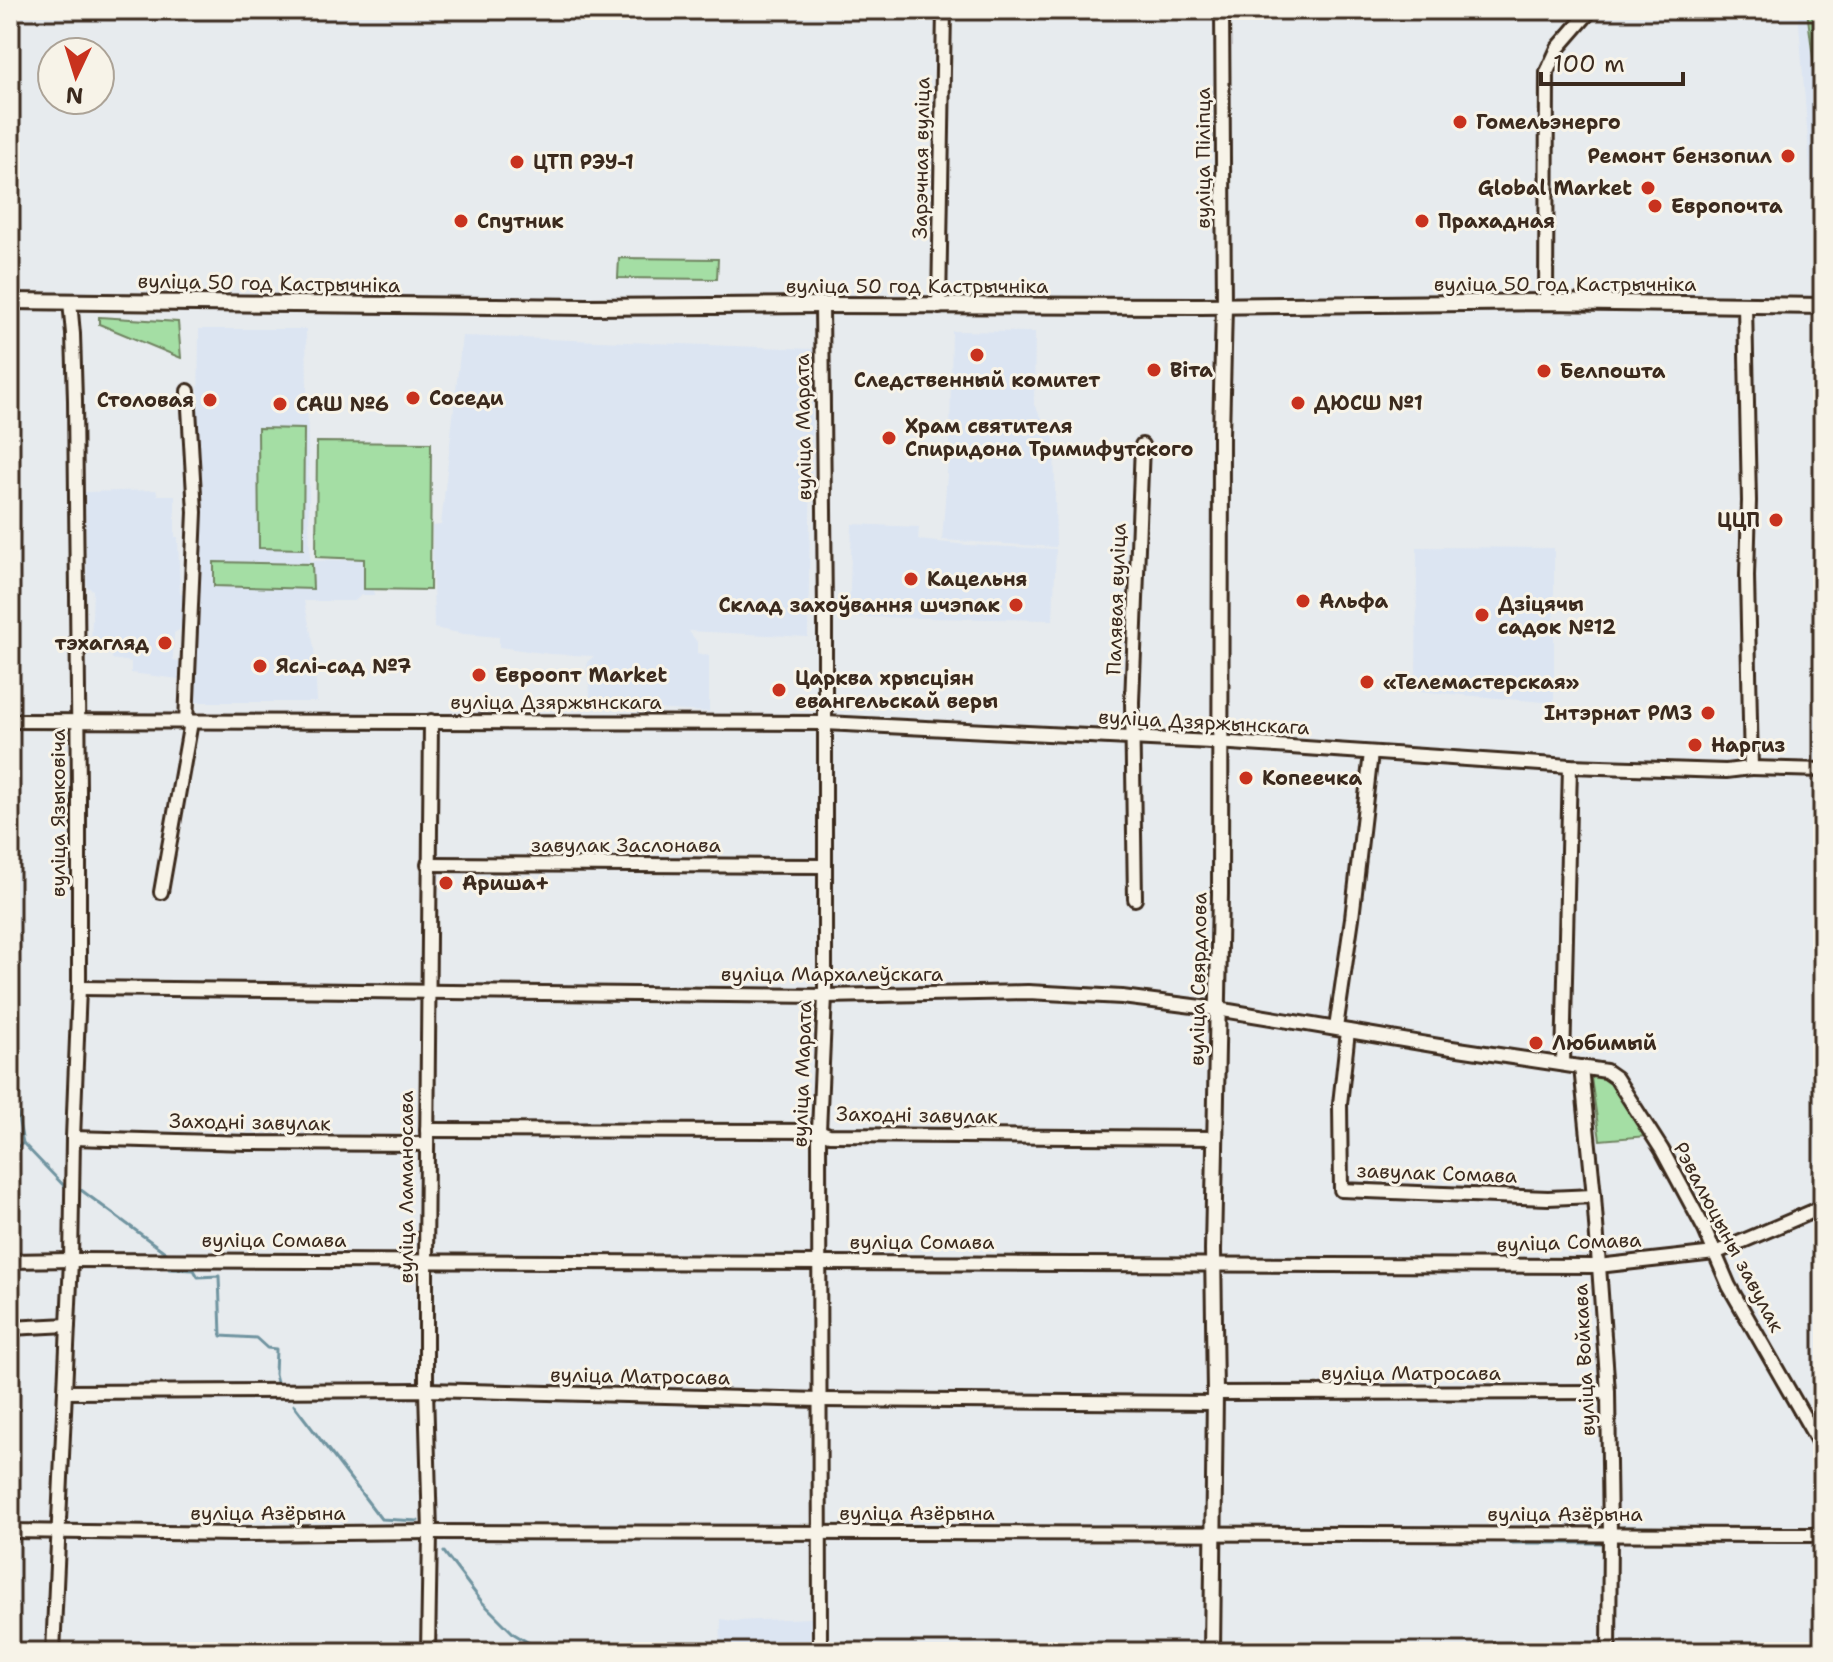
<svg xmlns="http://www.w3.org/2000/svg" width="1833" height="1662" font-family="'Shantell Sans',sans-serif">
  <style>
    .built { fill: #dce5f2 }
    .green { fill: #a4dea4; stroke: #708461; stroke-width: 2 }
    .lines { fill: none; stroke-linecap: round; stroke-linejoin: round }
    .stream { stroke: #7094a0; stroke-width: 3 }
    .minor-casing { stroke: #3b2a1e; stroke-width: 18 }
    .major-casing { stroke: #3b2a1e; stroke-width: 20 }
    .minor { stroke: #f7f3e8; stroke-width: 12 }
    .major { stroke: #f7f3e8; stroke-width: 14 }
    .poi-dot { fill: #c8321e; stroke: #f7f3e8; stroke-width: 3 }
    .labels { text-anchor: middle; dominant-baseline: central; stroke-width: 6; stroke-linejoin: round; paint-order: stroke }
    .poi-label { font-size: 20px; font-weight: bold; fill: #3b2a1e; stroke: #f7f3e8; text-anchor: start }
    .street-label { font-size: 20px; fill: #3b2a1e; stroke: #f7f3e8 }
  </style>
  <rect width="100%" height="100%" fill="#e7ebee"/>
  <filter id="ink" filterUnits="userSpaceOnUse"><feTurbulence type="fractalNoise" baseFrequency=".0125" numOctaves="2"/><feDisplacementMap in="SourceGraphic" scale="16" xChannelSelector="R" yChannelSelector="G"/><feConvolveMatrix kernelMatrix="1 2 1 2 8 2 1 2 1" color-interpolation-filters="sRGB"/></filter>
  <g filter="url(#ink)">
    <!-- built -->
    <g class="built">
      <path d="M1798,10H1823V274L1818,272Z"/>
      <path d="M199,329H306L310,561L371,559L374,595H361L355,601H304L314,647L317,702H191L196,599Z"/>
      <path d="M952,331L1035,332L1034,405L1054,438L1056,547L942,540L950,435Z"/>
      <path d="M462,336L813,349L808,637L689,631L697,642V653L709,656V712L591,706L587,662L594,656L550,654L499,647V637L464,634L434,628L432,526L441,525Z"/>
      <path d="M156,490L158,495H175V537H178L180,594H183L182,628L174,633L173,659L181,663L179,679L131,673V662L112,659L113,645L91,643L93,590L87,587L85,492Z"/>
      <path d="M852,524L919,527L918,540L968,545L1056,549L1053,620L849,617Z"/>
      <path d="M1417,547L1554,548V703L1416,691Z"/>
      <path d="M811,1618L809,1652H720L721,1619L733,1621Z"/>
    </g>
    <!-- green -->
    <g class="green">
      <path d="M1807,10H1823V137Z"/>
      <path d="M619,258L718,259L717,279L618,278Z"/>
      <path d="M99,317L178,322L181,358L99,324Z"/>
      <path d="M258,428L304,429L303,549L259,548Z"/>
      <path d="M317,442L431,443L430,590L364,589V559L316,557Z"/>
      <path d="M214,562L312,564L313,589L214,586Z"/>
      <path d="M1596,1074L1609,1077L1648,1136L1600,1140L1591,1078Z"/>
    </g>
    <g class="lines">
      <!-- stream -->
      <g class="stream">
        <path d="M10,1076L23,1143L10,1152"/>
        <path d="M23,1143L67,1189"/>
        <path d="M81,1190L169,1255"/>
        <path d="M81,1254H102"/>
        <path d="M169,1269L194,1270L198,1277L219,1276L221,1336L256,1338L267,1348L276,1349L275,1374L278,1386"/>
        <path d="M294,1405L381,1519L418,1521"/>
        <path d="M1624,1527L1772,1529"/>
        <path d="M1228,1528H1480"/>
        <path d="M1510,1543H1603"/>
        <path d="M444,1552L482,1602L514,1634L544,1652"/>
      </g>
      <!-- minor casing -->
      <g class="minor-casing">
        <g id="minor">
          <path d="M1222,10L1224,306"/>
          <path d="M1546,302L1547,72L1558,48L1591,10"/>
          <path d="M939,307L944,10"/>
          <path d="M10,721L825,723L1232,743L1570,766L1726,771L1751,768L1747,576L1749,501L1745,305"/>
          <path d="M186,722L195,512L188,391"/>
          <path d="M1751,768L1823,770"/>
          <path d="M428,864L825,866"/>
          <path d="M161,892L191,722"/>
          <path d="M1135,899L1132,702L1142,445"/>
          <path d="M79,988L825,996L1028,992L1122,997L1217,1009L1445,1047L1606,1071L1616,1078L1662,1150L1705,1230L1729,1286L1823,1450"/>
          <path d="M1336,1028L1352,918L1371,753"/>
          <path d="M1348,1031L1340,1104L1341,1190L1548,1198L1594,1196"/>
          <path d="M1563,1064L1570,766"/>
          <path d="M1581,1067L1594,1196L1608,1392L1610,1535L1609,1652"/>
          <path d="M427,1130L819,1131L829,1135L1216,1138"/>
          <path d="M73,1138L248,1143L427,1144"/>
          <path d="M10,1261L71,1260L1598,1266L1715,1253L1823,1207"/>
          <path d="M10,1328L68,1325"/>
          <path d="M65,1392L426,1390L820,1400L1214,1403"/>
          <path d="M1215,1393L1608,1392"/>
          <path d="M10,1531L240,1534L430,1532L1823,1535"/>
          <path d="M53,1652L71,1260L73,1138L79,988V790L75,400L73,334L70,301"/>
          <path d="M428,1652L430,1532L426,1390V1261L431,721"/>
          <path d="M820,1652L819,1131L825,996V613L822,305"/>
        </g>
      </g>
      <!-- major casing -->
      <g class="major-casing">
        <g id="major">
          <path d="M10,301L588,307L822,305L1201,306L1546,302L1823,306"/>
          <path d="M1212,1652L1215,1393L1213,1250L1220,894L1221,435L1224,306"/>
        </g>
      </g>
      <!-- minor -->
      <use href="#minor" class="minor"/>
      <!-- major -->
      <use href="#major" class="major"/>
    </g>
  </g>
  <!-- markers -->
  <g class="poi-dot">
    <circle cx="1460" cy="122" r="8"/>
    <circle cx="1788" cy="156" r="8"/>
    <circle cx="517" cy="162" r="8"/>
    <circle cx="1648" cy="188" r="8"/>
    <circle cx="1655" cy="206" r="8"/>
    <circle cx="461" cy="221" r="8"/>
    <circle cx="1422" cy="221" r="8"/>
    <circle cx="977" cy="355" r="8"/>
    <circle cx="1154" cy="370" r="8"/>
    <circle cx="1544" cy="371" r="8"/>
    <circle cx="413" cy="398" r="8"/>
    <circle cx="210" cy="400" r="8"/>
    <circle cx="1298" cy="403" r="8"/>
    <circle cx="280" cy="404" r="8"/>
    <circle cx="889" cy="438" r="8"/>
    <circle cx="1776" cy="520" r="8"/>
    <circle cx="911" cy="579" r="8"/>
    <circle cx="1303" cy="601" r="8"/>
    <circle cx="1016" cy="605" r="8"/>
    <circle cx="1482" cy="615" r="8"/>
    <circle cx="165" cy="643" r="8"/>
    <circle cx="260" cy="666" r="8"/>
    <circle cx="479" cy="675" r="8"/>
    <circle cx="1367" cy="682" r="8"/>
    <circle cx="779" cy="690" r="8"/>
    <circle cx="1708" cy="713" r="8"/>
    <circle cx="1695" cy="745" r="8"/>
    <circle cx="1246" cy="778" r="8"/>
    <circle cx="446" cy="883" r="8"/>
    <circle cx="1536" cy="1043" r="8"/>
  </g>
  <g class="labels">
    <!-- poi labels -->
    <g class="poi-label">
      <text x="1476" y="122">Гомельэнерго</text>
      <text x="1772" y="156" text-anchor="end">Ремонт бензопил</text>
      <text x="533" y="162">ЦТП РЭУ-1</text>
      <text x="1632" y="188" text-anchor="end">Globаl Market</text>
      <text x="1671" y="206">Европочта</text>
      <text x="477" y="221">Спутник</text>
      <text x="1438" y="221">Прахадная</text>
      <text x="1170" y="370">Віта</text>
      <text x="1560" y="371">Белпошта</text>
      <text x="977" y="380" text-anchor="middle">Следственный комитет</text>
      <text x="429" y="398">Соседи</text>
      <text x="194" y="400" text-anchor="end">Столовая</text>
      <text x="1314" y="403">ДЮСШ №1</text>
      <text x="296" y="404">САШ №6</text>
      <text x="905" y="426">Храм святителя<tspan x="905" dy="23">Спиридона Тримифутского</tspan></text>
      <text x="1760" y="520" text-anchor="end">ЦЦП</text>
      <text x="927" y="579">Кацельня</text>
      <text x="1319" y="601">Альфа</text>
      <text x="1498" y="604">Дзіцячы<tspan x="1498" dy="23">садок №12</tspan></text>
      <text x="1000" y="605" text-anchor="end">Склад захоўвання шчэпак</text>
      <text x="149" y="643" text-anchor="end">тэхагляд</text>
      <text x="276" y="666">Яслі-сад №7</text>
      <text x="495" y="675">Евроопт Market</text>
      <text x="795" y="678">Царква хрысціян<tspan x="795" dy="23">евангельскай веры</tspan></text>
      <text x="1383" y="682">«Телемастерская»</text>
      <text x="1692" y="713" text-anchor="end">Інтэрнат РМЗ</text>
      <text x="1711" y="745">Наргиз</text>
      <text x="1262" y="778">Копеечка</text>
      <text x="462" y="883">Ариша+</text>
      <text x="1552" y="1043">Любимый</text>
    </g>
    <!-- street labels -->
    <g class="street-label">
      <text transform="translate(921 158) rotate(-89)">Зарэчная вуліца</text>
      <text transform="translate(1203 158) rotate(-90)">вуліца Піліпца</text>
      <text transform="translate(269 283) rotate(1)">вуліца 50 год Кастрычніка</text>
      <text x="1565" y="284">вуліца 50 год Кастрычніка</text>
      <text x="917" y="286">вуліца 50 год Кастрычніка</text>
      <text transform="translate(803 427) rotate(-91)">вуліца Марата</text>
      <text transform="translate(1116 599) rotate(-88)">Палявая вуліца</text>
      <text x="556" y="702">вуліца Дзяржынскага</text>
      <text transform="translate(1204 722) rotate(3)">вуліца Дзяржынскага</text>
      <text transform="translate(58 813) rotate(-90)">вуліца Языковіча</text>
      <text x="626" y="845">завулак Заслонава</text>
      <text x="832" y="974">вуліца Мархалеўскага</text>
      <text transform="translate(1198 979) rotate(-89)">вуліца Свярдлова</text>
      <text transform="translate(802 1074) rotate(-88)">вуліца Марата</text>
      <text transform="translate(917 1115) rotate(1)">Заходні завулак</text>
      <text transform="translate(250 1122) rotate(1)">Заходні завулак</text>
      <text transform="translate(1437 1173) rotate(2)">завулак Сомава</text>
      <text transform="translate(406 1187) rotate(-90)">вуліца Ламаносава</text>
      <text transform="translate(1729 1237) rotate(62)">Рэвалюцыны завулак</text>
      <text x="274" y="1240">вуліца Сомава</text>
      <text x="922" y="1242">вуліца Сомава</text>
      <text transform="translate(1569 1242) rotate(-2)">вуліца Сомава</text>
      <text transform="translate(1584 1360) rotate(-93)">вуліца Войкава</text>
      <text x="1411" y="1373">вуліца Матросава</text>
      <text transform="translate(640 1376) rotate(1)">вуліца Матросава</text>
      <text x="268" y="1513">вуліца Азёрына</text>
      <text x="917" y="1513">вуліца Азёрына</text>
      <text x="1565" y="1514">вуліца Азёрына</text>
    </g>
  </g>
  <!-- margin -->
  <rect width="1833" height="1662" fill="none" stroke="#f7f3e8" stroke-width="40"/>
  <rect x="20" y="20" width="1793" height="1622" fill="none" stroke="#3b2a1e" stroke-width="3" filter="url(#ink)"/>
  <!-- north arrow -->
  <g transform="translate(76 76) rotate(184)"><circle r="38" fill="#f7f3e8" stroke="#aca397" stroke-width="2"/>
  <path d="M0-6L14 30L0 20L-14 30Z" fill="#c8321e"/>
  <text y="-12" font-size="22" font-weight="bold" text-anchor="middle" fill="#3b2a1e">N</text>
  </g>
  <!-- scale -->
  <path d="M1541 72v12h142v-12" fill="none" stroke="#3b2a1e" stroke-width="4"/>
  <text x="1553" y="72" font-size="24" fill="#3b2a1e" stroke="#f7f3e8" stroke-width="6" paint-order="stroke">100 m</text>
</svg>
